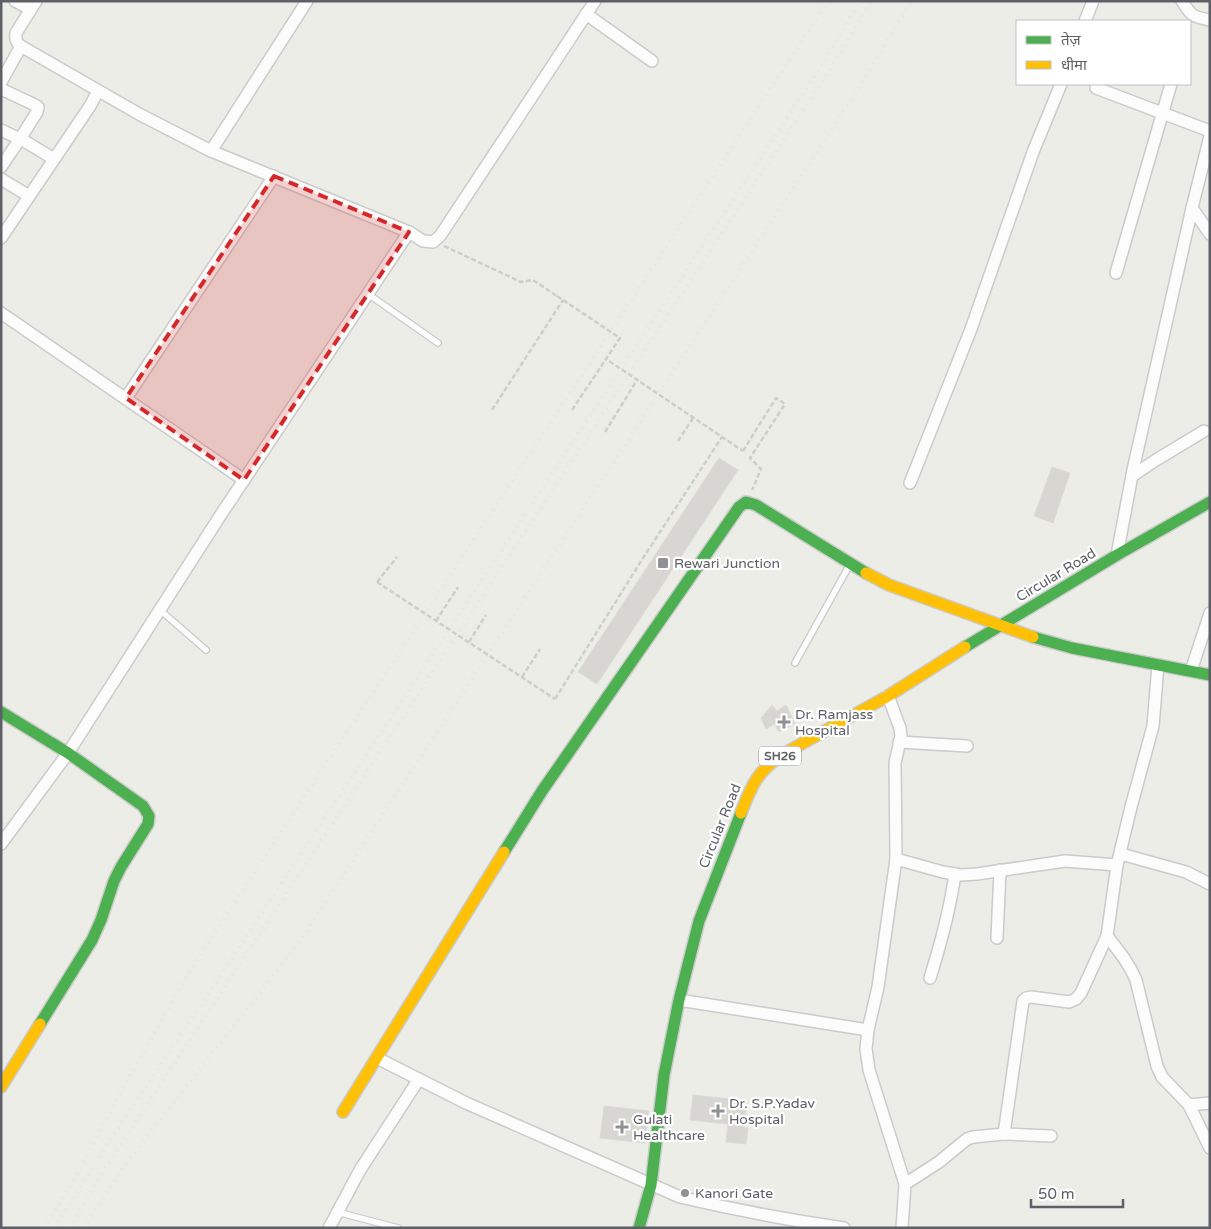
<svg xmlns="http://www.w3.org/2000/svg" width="1211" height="1229" font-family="'Varela Round','Noto Sans Devanagari',sans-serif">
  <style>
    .building { fill: #d7d6d3; stroke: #dcdbd7 }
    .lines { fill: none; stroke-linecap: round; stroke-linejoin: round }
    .lane-casing { stroke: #cacbca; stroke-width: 8 }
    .street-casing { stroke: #cacbca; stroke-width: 14 }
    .fast-casing { stroke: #cbcbcb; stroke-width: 14 }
    .slow-casing { stroke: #cbcbcb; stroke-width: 14 }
    .path { stroke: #cbcfcd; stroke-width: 2.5; stroke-dasharray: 5 2.5; stroke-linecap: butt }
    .lane { stroke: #fcfcfc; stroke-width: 5.5 }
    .street { stroke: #fcfcfc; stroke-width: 11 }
    .fast { stroke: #4caf50; stroke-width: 11 }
    .slow { stroke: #ffc107; stroke-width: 11 }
    .rail { stroke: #e4e4e3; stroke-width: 4; stroke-dasharray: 1 6; stroke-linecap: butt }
    .path-bridge { stroke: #cbcfcd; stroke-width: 2.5; stroke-dasharray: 5 2.5; stroke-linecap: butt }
    .marked { fill: #d62828; fill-opacity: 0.2; stroke: #d62828; stroke-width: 4; stroke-dasharray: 10 6; stroke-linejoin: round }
    .poi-dot { fill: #8f9194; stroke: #fff; stroke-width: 2 }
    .labels { text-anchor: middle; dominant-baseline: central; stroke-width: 4.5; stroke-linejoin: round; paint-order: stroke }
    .shield { fill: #fff; stroke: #8e9094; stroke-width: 1 }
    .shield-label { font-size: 12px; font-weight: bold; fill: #5d6066 }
    .poi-label { font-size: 14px; fill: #5d6066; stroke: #fff; text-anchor: start }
    .street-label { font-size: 14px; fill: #5d6066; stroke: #fff }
  </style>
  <rect width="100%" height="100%" fill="#edede8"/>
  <!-- building -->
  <g class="building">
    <path d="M719,458L738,470L597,684L578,672Z"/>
    <path d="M1052,467L1070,473L1053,523L1034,516Z"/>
    <path d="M772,705L777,711L786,705L795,724L779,732L774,724L766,729L761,718Z"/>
    <path d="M693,1095L747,1101L744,1128H748L746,1144L726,1142L728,1124L690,1120Z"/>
    <path d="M604,1106L649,1111L645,1143L600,1138Z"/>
  </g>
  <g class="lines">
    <!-- lane casing -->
    <g class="lane-casing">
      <g id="lane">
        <path d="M368,294L438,343"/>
        <path d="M160,610L206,650"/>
        <path d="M795,663L849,566"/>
        <path d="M337,1212L398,1228"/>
      </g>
    </g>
    <!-- street casing -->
    <g class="street-casing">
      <g id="street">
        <path d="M15,1L30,9"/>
        <path d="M36,1L16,33C15,38 16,41 19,45L139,114L211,151L409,232L423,241L433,242L440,236L595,1"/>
        <path d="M1182,1C1191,16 1193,17 1210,20"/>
        <path d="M586,14L652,61"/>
        <path d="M1085,21L1093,1"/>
        <path d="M1,82L21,46"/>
        <path d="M1096,88L1210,131"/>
        <path d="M1,89L35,105L38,107L37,112L20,139L1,167"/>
        <path d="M1,130L26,142L54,159"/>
        <path d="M211,151L307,1"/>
        <path d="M1,179L29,196"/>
        <path d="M1192,208L1210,234"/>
        <path d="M1,238L90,106L98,91"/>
        <path d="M1116,273L1171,84"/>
        <path d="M1,313L244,480"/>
        <path d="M126,398L274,176"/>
        <path d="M1132,476L1156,460L1204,431"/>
        <path d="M910,483L971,329L1033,152L1061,84"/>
        <path d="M1117,555L1133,470L1192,208L1210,136"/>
        <path d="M1191,671L1210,613"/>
        <path d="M888,696L900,728L901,736L895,763L896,859L878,987L868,1030L866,1049L869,1070L905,1184L902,1228"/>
        <path d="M899,742L967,746"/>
        <path d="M1,844L68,753L220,516L409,232"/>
        <path d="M1121,854L1186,872L1210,884"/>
        <path d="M896,859L943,872L961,875L977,874L1065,861L1117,865"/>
        <path d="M1107,936C1118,950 1129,963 1136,980L1157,1066L1162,1077L1189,1105L1210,1148"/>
        <path d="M997,938L1000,870"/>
        <path d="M930,978C941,943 950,909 955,874"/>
        <path d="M679,1000L868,1030"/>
        <path d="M377,1058L466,1103L680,1197C735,1210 789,1220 844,1228"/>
        <path d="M1189,1105L1210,1103"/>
        <path d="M1004,1134L1023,1001L1026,998L1031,997L1069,1002L1076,999L1081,993L1107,936L1117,865L1131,807L1153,726L1158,665"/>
        <path d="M905,1184L939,1162L967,1139L973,1137L1004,1134L1051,1136"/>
        <path d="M329,1228L360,1170L419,1079"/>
      </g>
    </g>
    <!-- fast casing -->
    <g class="fast-casing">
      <g id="fast">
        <path d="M1033,637L1072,648L1210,675"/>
        <path d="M965,647L1117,555L1210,502"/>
        <path d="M1,712L68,753L143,806L149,816L148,824L121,867L114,881L101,920L92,940L40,1024"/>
        <path d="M504,852L542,791L739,507L746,502L756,505L866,573"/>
        <path d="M639,1228L651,1185L664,1075L679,1000L699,921L741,813"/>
      </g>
    </g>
    <!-- slow casing -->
    <g class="slow-casing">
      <g id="slow">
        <path d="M866,573L889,585L1033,637"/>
        <path d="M741,813C752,784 758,770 785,753L888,696L965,647"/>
        <path d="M1,1087L40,1024"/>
        <path d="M343,1112L504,852"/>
      </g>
    </g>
    <!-- path -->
    <g class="path">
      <path d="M444,246L521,282L533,280L557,296"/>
      <path d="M492,410L563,300"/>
      <path d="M572,410L606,359"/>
      <path d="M605,432L637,380"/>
      <path d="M678,441L693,418"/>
      <path d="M743,451L776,398L785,404L750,458L761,469L752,490"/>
      <path d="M377,582L397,557"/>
      <path d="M436,621L458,587"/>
      <path d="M469,642L486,615"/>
      <path d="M522,677L540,649"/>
      <path d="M555,699L643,558L722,437"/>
    </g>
    <!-- lane -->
    <use href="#lane" class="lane"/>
    <!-- street -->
    <use href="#street" class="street"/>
    <!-- fast -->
    <use href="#fast" class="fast"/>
    <!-- slow -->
    <use href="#slow" class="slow"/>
    <!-- rail -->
    <g class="rail">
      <path d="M44,1228L75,1178L118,1097L185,979L212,937L828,1"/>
      <path d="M54,1228L129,1111L211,990L825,60L860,1"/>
      <path d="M69,1228L106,1167L833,65L871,1"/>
      <path d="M84,1228L125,1165L273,976L306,932L860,86L911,1"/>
    </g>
    <!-- path-bridge -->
    <g class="path-bridge">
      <path d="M557,296L620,338L606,359L743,451"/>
      <path d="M377,582L555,699"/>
    </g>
  </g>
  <!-- marked area -->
  <path class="marked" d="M274,176L409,232L244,480L126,398Z"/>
  <!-- markers -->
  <g class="poi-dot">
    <rect x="657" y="557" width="12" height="12" rx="2.5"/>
    <path d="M781.5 714.5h5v5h5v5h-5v5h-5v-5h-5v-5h5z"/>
    <path d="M715.5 1103.5h5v5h5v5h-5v5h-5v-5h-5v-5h5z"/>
    <path d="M619.5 1119.5h5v5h5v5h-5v5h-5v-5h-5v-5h5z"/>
    <circle cx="685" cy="1193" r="5"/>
  </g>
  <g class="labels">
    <!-- shield labels -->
    <rect class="shield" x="759" y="746.5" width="42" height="19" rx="4"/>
    <g class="shield-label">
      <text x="780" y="756">SH26</text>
    </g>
    <!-- poi labels -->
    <g class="poi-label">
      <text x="674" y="563">Rewari Junction</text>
      <text x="795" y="714">Dr. Ramjass<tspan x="795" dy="16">Hospital</tspan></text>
      <text x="729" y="1103">Dr. S.P.Yadav<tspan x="729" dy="16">Hospital</tspan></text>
      <text x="633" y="1119">Gulati<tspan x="633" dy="16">Healthcare</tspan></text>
      <text x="695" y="1193">Kanori Gate</text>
    </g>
    <!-- street labels -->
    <g class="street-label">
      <text transform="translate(1056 575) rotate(-31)">Circular Road</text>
      <text transform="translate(720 826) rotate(-68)">Circular Road</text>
    </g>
  </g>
  <!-- border -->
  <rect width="1211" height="1229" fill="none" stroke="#5d6066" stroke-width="5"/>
  <!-- legend -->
  <rect x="1016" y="20" width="175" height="65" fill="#ffffff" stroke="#bebfc2"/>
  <rect x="1026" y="36" width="25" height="8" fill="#4caf50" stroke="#bebfc2"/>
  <text x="1061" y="45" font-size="15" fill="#5d6066">तेज़</text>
  <rect x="1026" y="61" width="25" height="8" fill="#ffc107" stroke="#bebfc2"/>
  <text x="1061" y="70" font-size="15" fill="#5d6066">धीमा</text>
  <!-- scale -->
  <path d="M1031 1199v8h92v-8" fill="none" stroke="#5d6066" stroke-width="2.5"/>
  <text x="1038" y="1199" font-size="15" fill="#5d6066" stroke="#ffffff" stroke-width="4" paint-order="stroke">50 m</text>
</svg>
